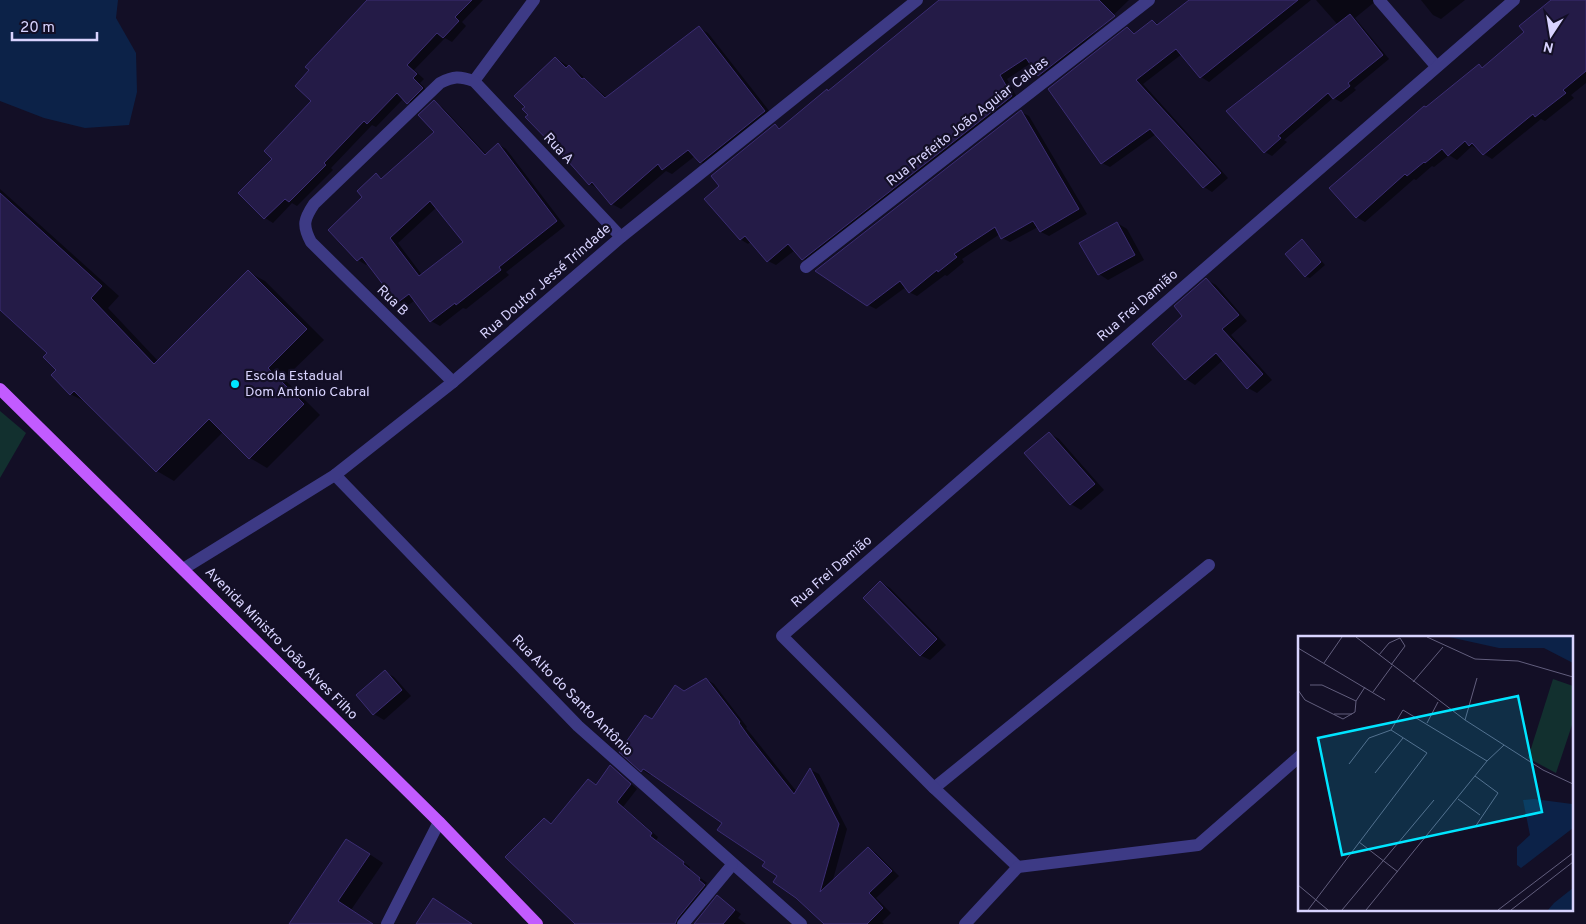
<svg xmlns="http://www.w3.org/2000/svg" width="1586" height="924" font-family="Overpass,sans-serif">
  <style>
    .green { fill: #12302f }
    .water { fill: #0c2248 }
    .shadow { fill: #0007; fill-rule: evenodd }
    .building { fill: #241b47; stroke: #3b2d73; fill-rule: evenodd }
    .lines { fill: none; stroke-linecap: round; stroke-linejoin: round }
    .minor { stroke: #3d3a85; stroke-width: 12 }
    .major { stroke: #c25bff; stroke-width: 12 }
    .poi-dot { fill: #00e5ff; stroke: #130f26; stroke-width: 2 }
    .labels { text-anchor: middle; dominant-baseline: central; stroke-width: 4.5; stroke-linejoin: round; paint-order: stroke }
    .street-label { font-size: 14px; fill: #d9d4ff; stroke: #130f26 }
    .poi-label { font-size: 14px; fill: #d9d4ff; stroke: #130f26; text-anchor: start }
    .inset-road { fill: none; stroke: #625e7d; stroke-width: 1 }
    .view { fill: #00e5ff; fill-opacity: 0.15; stroke: #00e5ff; stroke-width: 2.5 }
    .inset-edge { fill: none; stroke: #d9d4ff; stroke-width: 2.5 }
  </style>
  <rect width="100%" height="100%" fill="#130f26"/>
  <!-- green -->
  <path class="green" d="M0,411L26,433L0,478Z"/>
  <!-- water -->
  <path class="water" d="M0,0H118L116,18L136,53L137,92L129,125L85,128L44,118L0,101Z"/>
  <!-- shadow -->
  <g class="shadow">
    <path d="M369,0H483L462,22L466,26L452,42L445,38L414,70L424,79L420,83L430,93L416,107L404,98L376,127L372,125L331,168L333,170L297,206L292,203L273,223L265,218L239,193L274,159L313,101Z"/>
    <path d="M941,0H1129L1047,79L1039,75L1031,63L1007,79L1019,101L811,263L803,259L795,250L776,265L768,261L751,241L748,244L740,239L721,186L775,125L781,129L829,92Z"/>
    <path d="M1191,0H1311L1209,82L1201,77L1182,54L1143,84L1228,178L1212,192L1204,187L1156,134L1110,167L1102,163L1079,77L1152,21L1160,25Z"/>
    <path d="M1316,0H1377L1355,18L1389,59L1354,88L1356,90L1341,102L1333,98L1284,140L1287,142L1272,156L1265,152L1338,25Z"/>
    <path d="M1421,0H1465L1441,19L1433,15Z"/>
    <path d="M1553,0H1586V83L1571,95L1574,98L1545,121L1541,119L1492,159L1484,154L1479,149L1478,150L1472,146L1457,160L1449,155L1434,167L1432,166L1416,180L1414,179L1365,222L1356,217L1427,109L1479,66L1483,68L1526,32Z"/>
    <path d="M699,28L708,33L774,117L710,168L701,162L695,156L672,174L666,171L621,209L612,204L599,189L590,184L529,115L555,58L578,72L607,98Z"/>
    <path d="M434,102L442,107L487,155L498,144L506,149L565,226L506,272L509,275L466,309L463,308L440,326L431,321L415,300L406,307L398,302L368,263L366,265L358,260L364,197L376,175L383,179L435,132ZM437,207L464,243L422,275L398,243Z"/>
    <path d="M1021,112L1029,116L1087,214L1049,236L1041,232L1038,227L1010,242L1002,238L1000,234L962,259L964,262L947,276L945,275L917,296L909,292L906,287L876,309L868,305Z"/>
    <path d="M0,189L119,296L108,308L158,361L248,272L265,281L324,340L284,379L320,415L267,468L250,458L223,432L174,481L157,471L88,403L70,394L49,353L0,309Z"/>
    <path d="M1117,223L1127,229L1144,260L1108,280L1099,274Z"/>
    <path d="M1302,241L1306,243L1325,265L1310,278L1305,276Z"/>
    <path d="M1207,280L1216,285L1247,321L1231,335L1272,380L1257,393L1248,388L1223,360L1195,385L1186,379L1153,344L1184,316Z"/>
    <path d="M1049,433L1059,439L1104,490L1081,510L1071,504Z"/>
    <path d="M880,582L890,588L946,645L930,660L920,655Z"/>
    <path d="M385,672L394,677L411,696L384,720L374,714Z"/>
    <path d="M706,679L714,684L747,727L746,728L758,743L797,792L811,770L819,774L847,829L832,883L868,848L876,853L899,876L876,898L891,913L882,922L884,924H825L797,897L766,862L723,823L652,774L650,775L642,770L621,752L652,720L684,692Z"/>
    <path d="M610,767L617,771L637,789L623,807L658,837L656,841L690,867L689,869L707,883L705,885L711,890L683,924H574L575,922L544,820L552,824L589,780L598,786Z"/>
    <path d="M360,848L383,863L351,910L373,924H291Z"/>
    <path d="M718,897L741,914L738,918L746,924H695Z"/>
  </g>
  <!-- building -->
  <g class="building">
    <path d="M367,0H472L455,17L459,21L443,38L437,33L407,65L417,74L413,78L423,88L407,104L397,93L367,124L364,121L324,163L326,165L289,202L285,199L264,219L238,193L272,159L264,151L311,101L295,86L309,70L305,67Z"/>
    <path d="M939,0H1099L1115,16L1038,76L1026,58L1000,75L1012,96L802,260L788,244L767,262L745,236L740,240L704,199L719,186L711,176L775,124L779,129L827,89L828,91Z"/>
    <path d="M1189,0H1298L1200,78L1176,49L1136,80L1221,173L1203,188L1150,129L1101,164L1048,89L1127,27L1134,34L1152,20L1157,25Z"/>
    <path d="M1551,0H1586V71L1563,90L1566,93L1535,117L1533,114L1483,155L1472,143L1469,146L1465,141L1448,156L1442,149L1425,163L1424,162L1407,176L1405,174L1356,218L1329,188L1424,106L1426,107L1479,64L1482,68L1524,32L1519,26Z"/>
    <path d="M1350,14L1383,55L1348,83L1350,86L1333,99L1328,93L1278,136L1281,138L1264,153L1226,111Z"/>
    <path d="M699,26L765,111L700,163L688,150L662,170L658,164L611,205L592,182L589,185L567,160L525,117L528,115L522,109L525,107L514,96L555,57L566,68L569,65L582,79L584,78L605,98Z"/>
    <path d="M434,100L485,155L498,143L557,221L499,267L501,270L488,280L456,305L455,303L430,322L409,294L397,303L362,257L357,261L328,230L362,197L357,191L376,173L381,179L434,132L418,115ZM430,201L463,242L419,276L390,238Z"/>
    <path d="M1021,110L1079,209L1040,232L1033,221L1001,239L995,227L954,254L957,257L938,272L937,270L909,293L900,281L867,306L815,271Z"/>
    <path d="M0,193L102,286L91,298L154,364L248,270L307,329L268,368L304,404L249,459L209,419L156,472L74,391L70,395L51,375L56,370L43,357L47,353L0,310Z"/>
    <path d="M1117,222L1135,255L1098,275L1079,243Z"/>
    <path d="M1302,239L1321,262L1305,277L1285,254Z"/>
    <path d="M1206,278L1239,315L1222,329L1263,374L1247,389L1216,353L1185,380L1152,344L1182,316L1174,306Z"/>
    <path d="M1049,432L1095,484L1070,505L1024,453Z"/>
    <path d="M880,581L937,639L920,656L863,598Z"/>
    <path d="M385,670L402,690L373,715L356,695Z"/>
    <path d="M706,678L740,722L739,723L749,737L794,794L810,768L839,824L820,892L868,847L892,871L869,893L883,908L867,924H824L796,898L773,882L777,876L762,866L765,862L717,830L722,823L645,770L643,769L641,772L619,752L645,715L652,719L675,685L684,691Z"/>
    <path d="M610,765L631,784L617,802L652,833L650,836L684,862L683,864L700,878L699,880L705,885L677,919L675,924H575L505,857L544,818L551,824L588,779L596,785Z"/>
    <path d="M346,839L370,854L338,901L373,924H289Z"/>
    <path d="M717,895L735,910L723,924H694Z"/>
    <path d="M433,898L472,924H416Z"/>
  </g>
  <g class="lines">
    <!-- minor -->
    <g class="minor">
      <path d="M1379,0L1436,66"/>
      <path d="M474,81L534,0"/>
      <path d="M806,267L1149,0"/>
      <path d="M453,382L311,242C302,225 304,219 314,204L440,83C454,76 459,76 474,81L621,237"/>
      <path d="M335,475L578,726L801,924"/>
      <path d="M183,569L335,475L453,382L621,237L917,0"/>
      <path d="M934,788L1209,565"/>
      <path d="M1018,867L934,788L782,636L1514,0"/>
      <path d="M387,924L439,822"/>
      <path d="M683,924L732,865"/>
      <path d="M965,924L1018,867L1198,845L1300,756"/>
    </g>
    <!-- major -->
    <path class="major" d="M0,389L439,822L537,924"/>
  </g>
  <!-- markers -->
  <circle class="poi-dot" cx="235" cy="384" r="5"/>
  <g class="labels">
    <!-- street labels -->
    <g class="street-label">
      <text transform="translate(968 122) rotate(-38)">Rua Prefeito João Aguiar Caldas</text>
      <text transform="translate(558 149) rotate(47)">Rua A</text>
      <text transform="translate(546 282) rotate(-41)">Rua Doutor Jessé Trindade</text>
      <text transform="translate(392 301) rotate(44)">Rua B</text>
      <text transform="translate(1138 306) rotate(-41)">Rua Frei Damião</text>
      <text transform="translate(832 572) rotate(-41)">Rua Frei Damião</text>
      <text transform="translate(281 644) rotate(45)">Avenida Ministro João Alves Filho</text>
      <text transform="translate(572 696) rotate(45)">Rua Alto do Santo Antônio</text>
    </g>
    <!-- poi labels -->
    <g class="poi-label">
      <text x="245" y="376">Escola Estadual<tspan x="245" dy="16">Dom Antonio Cabral</tspan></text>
    </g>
  </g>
  <!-- overview -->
  <g transform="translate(1298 636)">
    <rect width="275" height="275" fill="#130f26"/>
    <path d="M255,43L275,50V86L258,137L230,122Z" fill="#12302f"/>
    <path d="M151,1H275V27L246,12H201ZM236,163L274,168L275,192L223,232L219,229V211L232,199L225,164ZM275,252V274H250L256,267Z" fill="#0c2248"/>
    <path class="inset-road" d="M58,1L167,84L245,134L275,148M129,1L177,23L220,25L275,41M0,12L87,64M81,19L91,7L102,2L107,10L93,29M26,27L44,1M115,46L145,11M12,49H24L58,65M0,54L7,64L45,83L57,76L58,65L67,51M75,56L94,30M36,78H54M167,84L179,42M129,87L140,66M51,128L71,102L93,94L105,74L189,125M77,137L105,102M160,163L182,179M177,191L200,157L177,140M61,206L100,236M0,249L30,274M10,274L129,117L93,94M44,274L136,164M68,274L189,125L206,109M200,274L275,217M213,274L275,226"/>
    <path class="view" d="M220,60L244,176L44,219L20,102Z"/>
    <rect width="275" height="275" class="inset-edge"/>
  </g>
  <!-- north arrow -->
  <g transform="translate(1551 35) rotate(192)" stroke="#130f26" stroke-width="4" paint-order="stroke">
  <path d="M0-4L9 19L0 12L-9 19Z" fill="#d9d4ff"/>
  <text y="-8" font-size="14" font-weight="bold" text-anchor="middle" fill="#d9d4ff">N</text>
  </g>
  <!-- scale -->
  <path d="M12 32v8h85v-8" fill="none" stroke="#d9d4ff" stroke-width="2.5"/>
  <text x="20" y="32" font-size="15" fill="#d9d4ff" stroke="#130f26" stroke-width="4" paint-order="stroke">20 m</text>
</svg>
